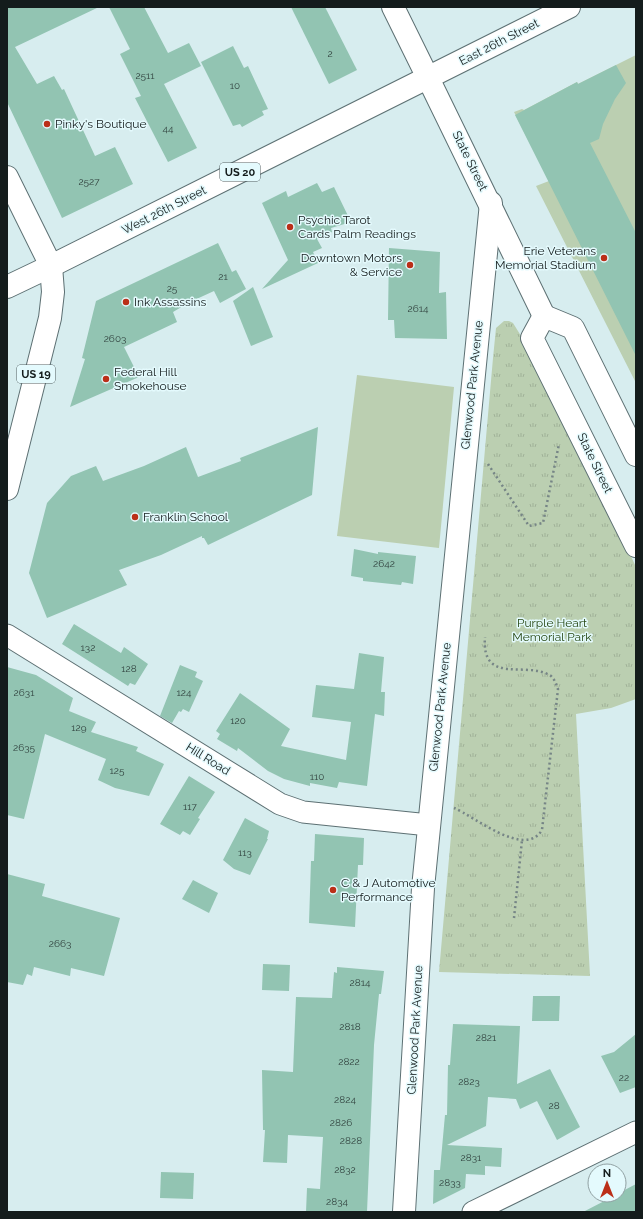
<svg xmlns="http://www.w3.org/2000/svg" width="643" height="1219" font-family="Raleway,sans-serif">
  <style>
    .green { fill: #bbcfb1 }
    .park { fill: url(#park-tufts) }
    .building { fill: #92c4b2 }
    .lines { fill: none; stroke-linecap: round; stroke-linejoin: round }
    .street-casing { stroke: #5d7073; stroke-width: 23 }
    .secondary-casing { stroke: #5d7073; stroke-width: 24 }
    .primary-casing { stroke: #5d7073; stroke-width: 24 }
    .path { stroke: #768586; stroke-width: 2.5; stroke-dasharray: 2 3; stroke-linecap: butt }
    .street { stroke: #fff; stroke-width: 21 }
    .secondary { stroke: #fff; stroke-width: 22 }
    .primary { stroke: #fff; stroke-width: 22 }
    .poi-dot { fill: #bb2f18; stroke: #e4fafd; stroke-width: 1.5 }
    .labels { text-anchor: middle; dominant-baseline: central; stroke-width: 3; stroke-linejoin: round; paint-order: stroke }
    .number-label { font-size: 10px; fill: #344642 }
    .shield { fill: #e4fafd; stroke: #525f60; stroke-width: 1 }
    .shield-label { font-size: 11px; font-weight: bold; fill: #141c1c }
    .street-label { font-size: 12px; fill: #141c1c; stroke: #e4fafd }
    .poi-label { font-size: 12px; fill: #141c1c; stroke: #e4fafd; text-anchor: start }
    .park-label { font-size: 12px; fill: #254510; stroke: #e4fafd }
  </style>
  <defs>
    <pattern id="park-tufts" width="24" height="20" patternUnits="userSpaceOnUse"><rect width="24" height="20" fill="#bbcfb1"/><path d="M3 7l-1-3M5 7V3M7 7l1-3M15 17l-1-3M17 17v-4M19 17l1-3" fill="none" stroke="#a0b198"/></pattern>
  </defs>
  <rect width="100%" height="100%" fill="#d7edef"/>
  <!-- green -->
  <g class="green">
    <path d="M636,55V383L536,186L549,181L514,112L522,109L524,110L577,82L578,84Z"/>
    <path d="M357,375L454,387L439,548L337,536Z"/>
  </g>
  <!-- park -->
  <path class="park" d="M504,321H509L513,323L526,344L592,473L636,567V699L611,708L576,714L590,976L439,972L493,358L496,328Z"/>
  <!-- building -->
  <g class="building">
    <path d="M7,7H99L15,47L37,84L54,76L62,90L64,89L95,156L115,147L133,184L62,218L7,102Z"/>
    <path d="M109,7H144L168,53L189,43L201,66L164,84L197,148L168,162L135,98L141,96L120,54L130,49Z"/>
    <path d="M291,7H325L357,70L329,84Z"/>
    <path d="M233,46L244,68L248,66L268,109L262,111L264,115L242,127L240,124L233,126L201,62Z"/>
    <path d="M616,65L626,83L615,99L603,124L599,139L590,143L636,233V356L515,115L577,82L578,84Z"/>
    <path d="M317,183L322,192L334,187L351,222L331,228L332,232L317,239L322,248L313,252L318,263L262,289L288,260L262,203L286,191L288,197Z"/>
    <path d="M218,243L232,272L236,270L246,289L220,303L214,291L190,302L173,312L177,322L124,347L139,377L70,407L85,359L82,358L96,301Z"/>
    <path d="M389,248L440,252L439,293L446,292L447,339L395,338L394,320H388Z"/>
    <path d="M253,287L273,337L251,346L233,301Z"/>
    <path d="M318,427L312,495L208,545L204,538H202V536L161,555L119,570L127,585L47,618L29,573L47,503L71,476L96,466L103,481L144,466L186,447L198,477L241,461L240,458Z"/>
    <path d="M354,549L378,554V552L416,556L413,584L402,582L401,585L363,581V578L351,576Z"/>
    <path d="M74,624L121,653L124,647L148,664L135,685L130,683L128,686L62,644Z"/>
    <path d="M359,653L384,657L381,692H385L384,716L375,714L367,786L339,782L337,788L310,783V786L284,779L268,771L238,748L237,751L217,739L220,734L216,731L240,693L290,729L281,746L346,760L351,722L312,717L316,685L354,689Z"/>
    <path d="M180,665L197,672L195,677L203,681L189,712L183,709L181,712L179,711L172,723L160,716Z"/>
    <path d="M7,667L36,675L73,698L69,711L96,722L91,732L138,747L136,751L164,764L149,796L115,788L98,780L106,759L45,734L24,819L7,815Z"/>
    <path d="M189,776L215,792L198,818L200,819L190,835L183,831L180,835L160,824Z"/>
    <path d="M245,818L269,831L267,839H268L250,875L234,869L223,860Z"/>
    <path d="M315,834L364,838L363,865H358L355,927L309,923L311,861H314Z"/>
    <path d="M7,874L45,884L42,896L120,918L104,976L71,968L70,976L34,967L32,976L27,974L23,985L7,982Z"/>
    <path d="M193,880L218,893L209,913L182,899Z"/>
    <path d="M263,964L290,965L289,991L262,990Z"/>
    <path d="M337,967L384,971L381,994H379L374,1045L367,1212H306L307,1188L320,1189L323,1137L288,1135L287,1163L263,1162L265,1130H263L262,1070L293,1072L296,997L332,998L334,972L337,973Z"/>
    <path d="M533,996H560L559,1021H532Z"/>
    <path d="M453,1024L520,1026L517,1084L550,1069L580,1127L557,1140L537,1101L520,1109L516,1099L488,1097L486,1126L447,1145L502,1148L501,1167L485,1166V1175L466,1174L465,1188L433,1204L434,1170H440L445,1115H447L448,1065H450Z"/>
    <path d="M636,1034V1087L620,1093L601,1056L614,1052Z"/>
    <path d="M161,1172L194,1173L193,1199L160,1198Z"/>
    <path d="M636,1184V1212H583L616,1195H619V1193Z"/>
  </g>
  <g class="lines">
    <!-- street casing -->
    <g class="street-casing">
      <g id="street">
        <path d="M7,635L280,804L303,812L429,825"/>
        <path d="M473,1212L636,1132"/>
      </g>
    </g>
    <!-- secondary casing -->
    <g class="secondary-casing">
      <g id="secondary">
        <path d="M428,78L544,316"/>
        <path d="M7,177L51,266"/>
        <path d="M636,455L573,328L544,316L532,338L636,546"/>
        <path d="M404,1212L423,888L491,203"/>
      </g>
    </g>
    <!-- primary casing -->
    <g class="primary-casing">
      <g id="primary">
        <path d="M393,7L428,78"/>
        <path d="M7,287L51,266L569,7"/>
        <path d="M7,489L50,318L53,292L51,266"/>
      </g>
    </g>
    <!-- path -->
    <g class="path">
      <path d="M488,464L529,526L543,523L559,444"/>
      <path d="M454,808C474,816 525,859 542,830L558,689C556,684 555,680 551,676C527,660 481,686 485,637"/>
      <path d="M514,918L522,840"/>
    </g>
    <!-- street -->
    <use href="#street" class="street"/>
    <!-- secondary -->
    <use href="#secondary" class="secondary"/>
    <!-- primary -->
    <use href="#primary" class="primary"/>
  </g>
  <!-- markers -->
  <g class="poi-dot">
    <circle cx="47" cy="124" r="4"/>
    <circle cx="290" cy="227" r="4"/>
    <circle cx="604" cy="258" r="4"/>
    <circle cx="410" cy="265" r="4"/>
    <circle cx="126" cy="302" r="4"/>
    <circle cx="106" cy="379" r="4"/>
    <circle cx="135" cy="517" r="4"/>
    <circle cx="333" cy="890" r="4"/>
  </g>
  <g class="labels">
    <!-- number labels -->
    <g class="number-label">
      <text x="330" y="53">2</text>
      <text x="145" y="75">2511</text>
      <text x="235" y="85">10</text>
      <text x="168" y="128">44</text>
      <text x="89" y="181">2527</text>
      <text x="223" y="276">21</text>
      <text x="172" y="288">25</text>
      <text x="418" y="308">2614</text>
      <text x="115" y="338">2603</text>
      <text x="384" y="563">2642</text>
      <text x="88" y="647">132</text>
      <text x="129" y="668">128</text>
      <text x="24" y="692">2631</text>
      <text x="184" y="692">124</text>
      <text x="238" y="720">120</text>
      <text x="79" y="727">129</text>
      <text x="24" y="747">2635</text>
      <text x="117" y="770">125</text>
      <text x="317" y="776">110</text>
      <text x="190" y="806">117</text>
      <text x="245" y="852">113</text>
      <text x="60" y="943">2663</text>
      <text x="360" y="982">2814</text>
      <text x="350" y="1026">2818</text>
      <text x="486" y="1037">2821</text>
      <text x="349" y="1061">2822</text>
      <text x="624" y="1077">22</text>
      <text x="469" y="1081">2823</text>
      <text x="345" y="1099">2824</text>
      <text x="554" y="1105">28</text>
      <text x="341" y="1122">2826</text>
      <text x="351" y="1140">2828</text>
      <text x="471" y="1157">2831</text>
      <text x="345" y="1169">2832</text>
      <text x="450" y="1182">2833</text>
      <text x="337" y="1201">2834</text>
    </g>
    <!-- shield labels -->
    <g class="shield">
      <rect x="220" y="163" width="40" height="18" rx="3"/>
      <rect x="17" y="365" width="38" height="18" rx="3"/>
    </g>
    <g class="shield-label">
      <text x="240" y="172">US 20</text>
      <text x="36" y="374">US 19</text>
    </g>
    <!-- street labels -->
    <g class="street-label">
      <text transform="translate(499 42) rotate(-27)">East 26th Street</text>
      <text transform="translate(470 161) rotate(64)">State Street</text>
      <text transform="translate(164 210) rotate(-27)">West 26th Street</text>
      <text transform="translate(472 385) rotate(-84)">Glenwood Park Avenue</text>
      <text transform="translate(595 463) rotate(64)">State Street</text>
      <text transform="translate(440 707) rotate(-84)">Glenwood Park Avenue</text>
      <text transform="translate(208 759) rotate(32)">Hill Road</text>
      <text transform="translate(415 1030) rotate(-87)">Glenwood Park Avenue</text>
    </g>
    <!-- poi labels -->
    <g class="poi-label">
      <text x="55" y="124">Pinky's Boutique</text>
      <text x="298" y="220">Psychic Tarot<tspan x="298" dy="14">Cards Palm Readings</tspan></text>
      <text x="596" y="251" text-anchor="end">Erie Veterans<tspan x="596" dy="14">Memorial Stadium</tspan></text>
      <text x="402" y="258" text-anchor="end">Downtown Motors<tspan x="402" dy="14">&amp; Service</tspan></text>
      <text x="134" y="302">Ink Assassins</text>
      <text x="114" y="372">Federal Hill<tspan x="114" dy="14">Smokehouse</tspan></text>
      <text x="143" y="517">Franklin School</text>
      <text x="341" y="883">C &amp; J Automotive<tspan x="341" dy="14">Performance</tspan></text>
    </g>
    <!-- park labels -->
    <g class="park-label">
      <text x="552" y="623">Purple Heart<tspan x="552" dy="14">Memorial Park</tspan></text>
    </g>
  </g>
  <!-- border -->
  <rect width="643" height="1219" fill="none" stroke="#141c1c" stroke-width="16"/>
  <!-- north arrow -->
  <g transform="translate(607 1183)"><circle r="19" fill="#e4fafd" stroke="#91a1a3"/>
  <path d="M0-3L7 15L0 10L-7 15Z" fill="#bb2f18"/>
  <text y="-6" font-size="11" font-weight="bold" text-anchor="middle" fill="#141c1c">N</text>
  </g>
</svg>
